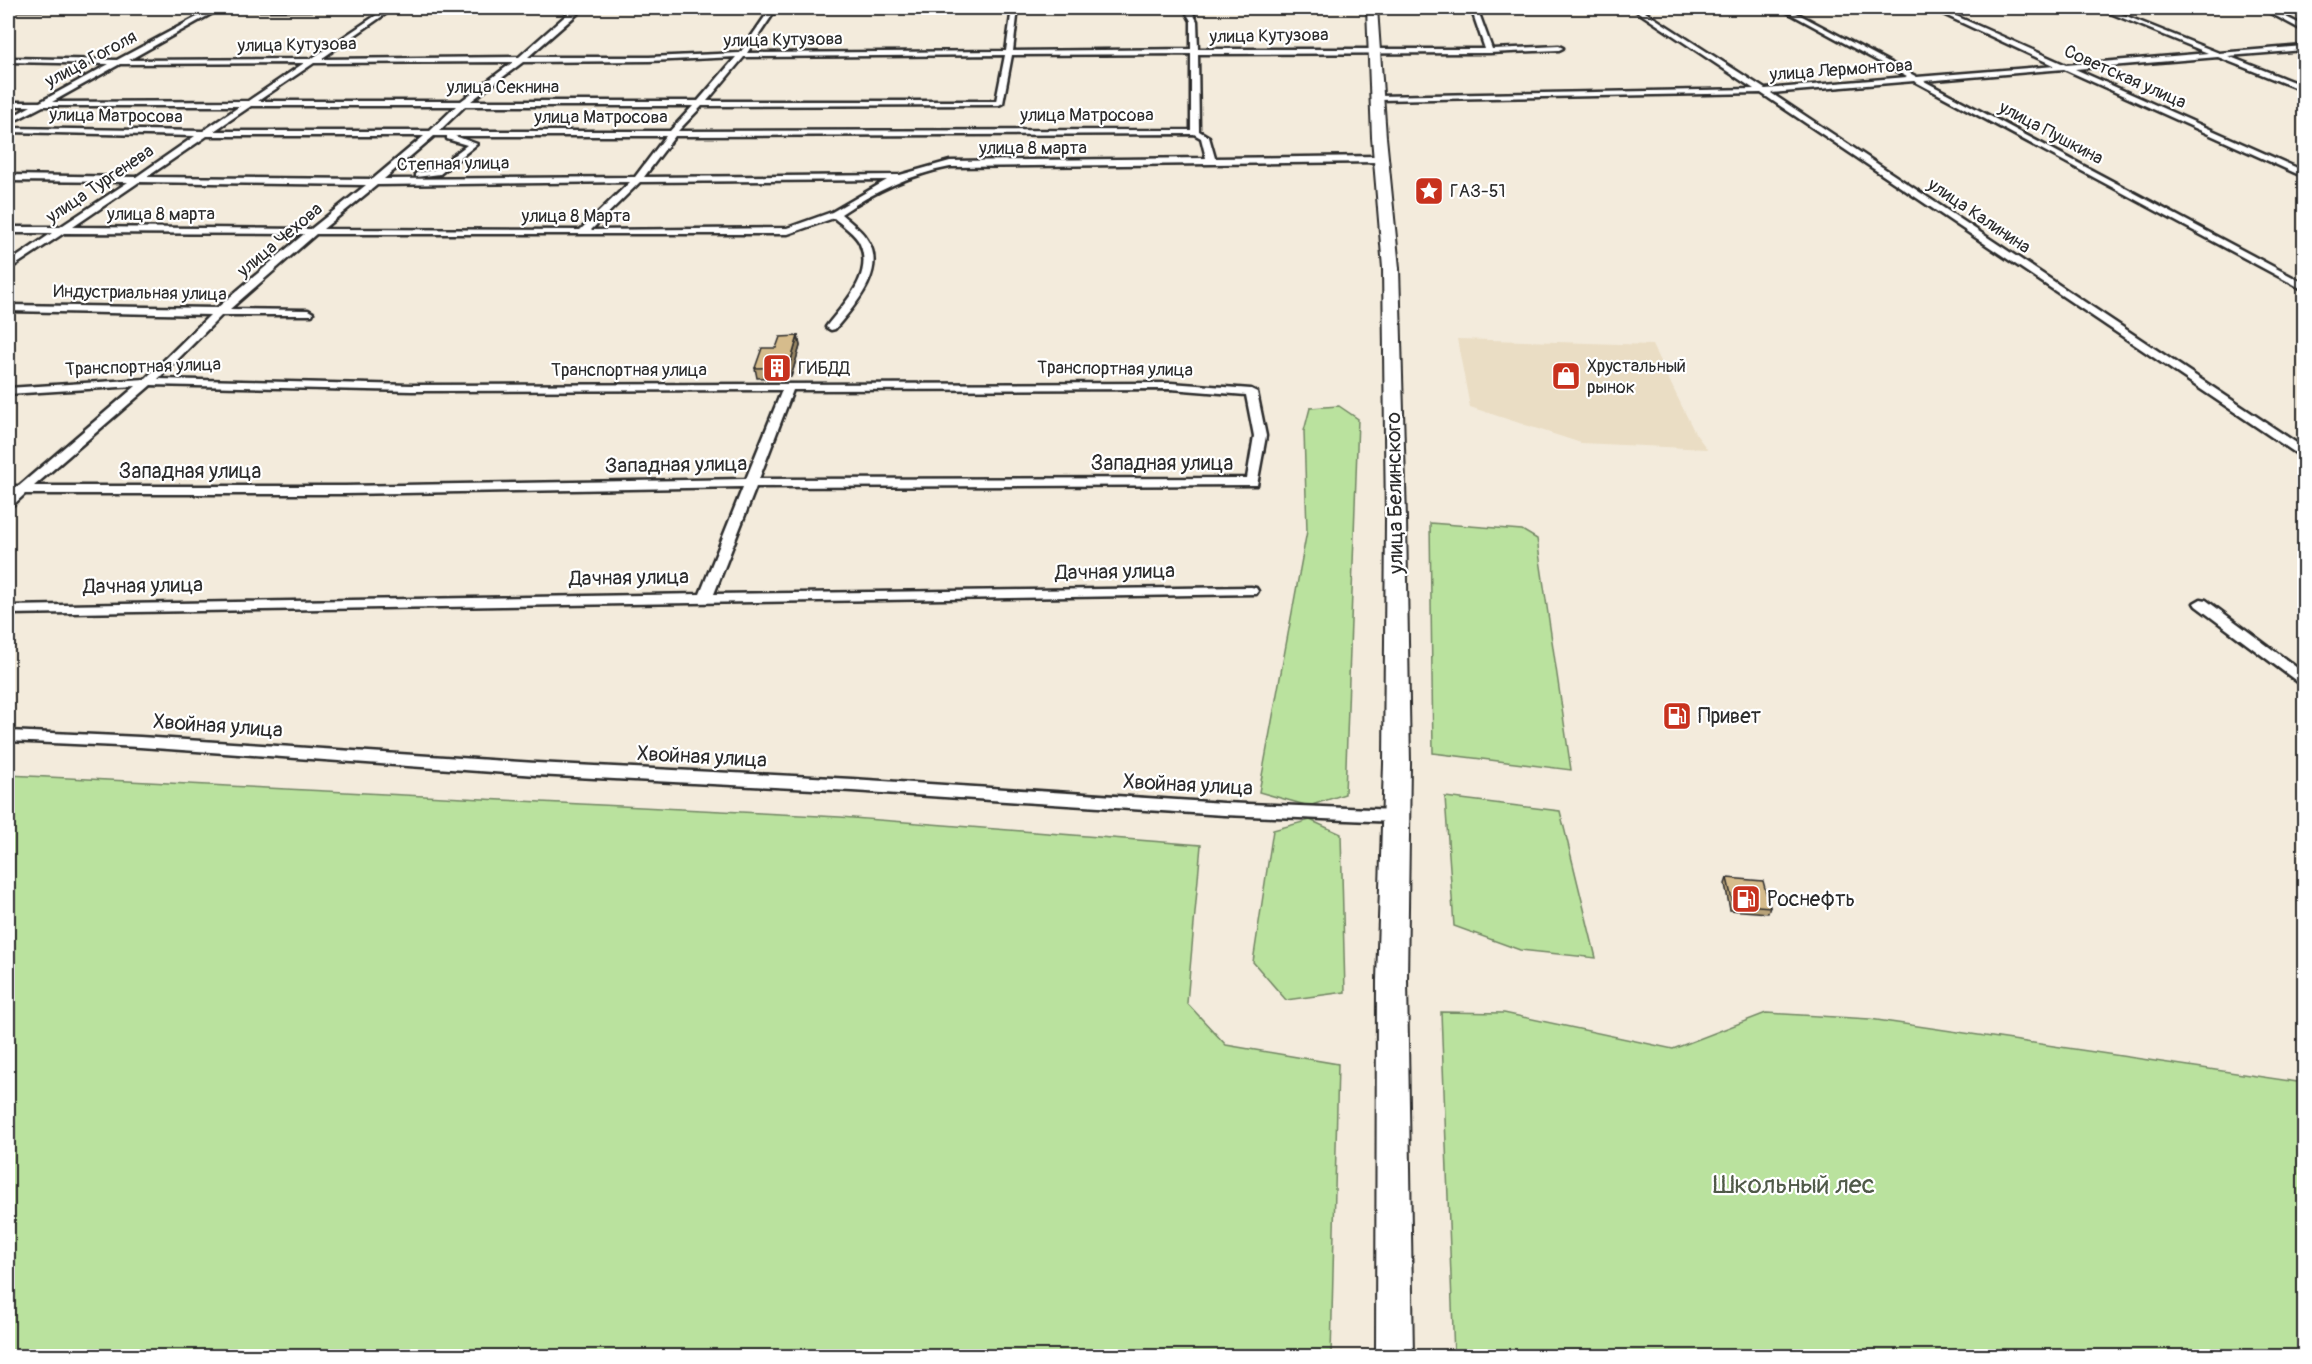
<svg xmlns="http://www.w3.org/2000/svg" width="2312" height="1364" font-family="Pangolin,sans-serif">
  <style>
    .built { fill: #eaddc4 }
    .green { fill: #bae29e; stroke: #728664; stroke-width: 1.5 }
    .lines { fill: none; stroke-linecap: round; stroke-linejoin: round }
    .street-casing { stroke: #2b2b2b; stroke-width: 5 }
    .primary-casing { stroke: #2b2b2b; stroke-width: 4 }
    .street { fill: #fff; fill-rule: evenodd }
    .primary { fill: #fff; fill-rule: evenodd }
    .wall { fill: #b8a278; stroke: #2b2b2b; stroke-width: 1.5 }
    .shaded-wall { fill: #968462; stroke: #2b2b2b; stroke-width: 1.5 }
    .building { fill: #d6bc8c; stroke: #2b2b2b; stroke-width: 1.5 }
    .labels { text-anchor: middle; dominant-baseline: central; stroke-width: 4.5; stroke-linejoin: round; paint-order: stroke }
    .far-street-label { font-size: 18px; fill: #2b2b2b; stroke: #fff }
    .far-poi-label { font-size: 18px; fill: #2b2b2b; stroke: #fff; text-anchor: start }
    .street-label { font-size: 21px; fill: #2b2b2b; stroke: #fff }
    .poi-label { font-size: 21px; fill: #2b2b2b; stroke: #fff; text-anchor: start }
    .near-park-label { font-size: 26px; fill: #4f5948; stroke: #fff }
  </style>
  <rect width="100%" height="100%" fill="#f3ebdc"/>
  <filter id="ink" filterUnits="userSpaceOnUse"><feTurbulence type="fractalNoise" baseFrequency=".0167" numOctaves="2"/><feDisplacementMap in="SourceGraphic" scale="12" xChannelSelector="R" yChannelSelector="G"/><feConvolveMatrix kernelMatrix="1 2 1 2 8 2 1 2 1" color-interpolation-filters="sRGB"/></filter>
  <g filter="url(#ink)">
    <!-- built -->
    <path class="built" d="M1457,339L1652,345L1695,433L1707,449L1581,443L1470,407Z"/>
    <!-- green -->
    <g class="green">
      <path d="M1339,406L1358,419L1345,794L1309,806L1259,792L1307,531L1304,431L1310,408Z"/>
      <path d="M1430,523L1522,530L1537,539L1571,770L1433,753Z"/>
      <path d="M8,775L840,817L1201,845L1187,1003L1226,1045L1338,1064L1331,1356H8Z"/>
      <path d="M1445,797L1560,811L1596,958L1520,950L1454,926Z"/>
      <path d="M1310,820L1341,834L1345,992L1286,1000L1253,962L1273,830Z"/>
      <path d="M1441,1012L1504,1013L1673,1049L1766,1013L1870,1019L2304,1083V1356H1454Z"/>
    </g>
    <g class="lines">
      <!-- street casing -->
      <g class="street-casing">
        <g id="street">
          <path d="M10,8H329L326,10H218L129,60L311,59L387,8H394L321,59L519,57L572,10H545L542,8H584L528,57H649L740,53L771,8H777L747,53L1006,51L1012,8H1018L1013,51L1191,49V21L1184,8H1190L1197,21L1198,49H1485L1471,8H1477L1492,49L1559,46L1563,48L1559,50L1489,53L1198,54L1199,131L1209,137L1215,158L1380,156L1384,159L1380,162L950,167C909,175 875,191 841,214C850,222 862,230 868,241C887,272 853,307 835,329L831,330L826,327C843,304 874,277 860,244C856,234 842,225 834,218L788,234H316L230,309L308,310L313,313L312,315H222L158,379L412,385L1171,383L1251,389L1257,392L1266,436L1257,485L756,487L714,594L1251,587L1256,588L1258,591L1256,594L8,614V606L700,594L743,487L345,494H25L13,505L8,506V496L10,494H8V486H19L136,386L8,394V388L145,379L210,315L8,311V305L217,308L304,234L64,233L8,270V263L52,233H8V227H60L128,182L8,181V175L136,177L195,136L8,132V128L203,131L240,106H43L8,124V119L31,106H8V102H40L109,64L8,62V58L117,60L210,10H13ZM1191,54V130L678,131L702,106L999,105L1003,103L1012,55ZM1005,55L996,101H707L744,57ZM736,57L698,101H471L523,62L649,61ZM513,62L461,101H258L314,63ZM304,63L248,101L52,102L120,64ZM251,106H456L430,131H214ZM465,106H693L670,131H439ZM1194,134L1201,138L1206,158L950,161L900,175L644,177L675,136ZM207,136H424L373,179L147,177ZM434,136H447V139L467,145L434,170L416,173V177L440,174L477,144L455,136H666L635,177L384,179ZM887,180L832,212L787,228L591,230L640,182ZM139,182L366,185L311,229L73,227ZM630,182L580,230L323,229L377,185ZM151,385L412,391L782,390L746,479L345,486H34ZM1171,389L1246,395L1254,436L1247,478L759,479L793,390Z"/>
          <path d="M1632,8H1639L1765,89L1907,77L1780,8H1787L1917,77L2055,66L1930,8H1938L2066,65L2208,53L2098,8H2106L2219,53L2304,46V50L2228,56L2304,86V91L2218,57L2075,69L2304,171V177L2064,69L1924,81L2304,283V290L1914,81L1771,93L2304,448V457L2300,456L1761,93L1378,100L1374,98L1378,96L1754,89Z"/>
          <path d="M2261,8H2268L2304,26V31Z"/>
          <path d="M2201,599L2206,600L2304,673V685L2299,683L2196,606L2194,603Z"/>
          <path d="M8,731L140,737L536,763L852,779L1224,803L1395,810L1401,812L1403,816L1401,820L1395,822L1224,815L852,791L536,775L140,747L8,741Z"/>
        </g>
      </g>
      <!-- primary casing -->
      <g class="primary-casing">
        <path id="primary" d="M1367,8H1377L1386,137L1399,268L1406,519L1410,764L1407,980L1413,1356H1376L1377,980L1384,764L1386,519L1383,268L1372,137Z"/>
      </g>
      <!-- street -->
      <use href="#street" class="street"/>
      <!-- primary -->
      <use href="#primary" class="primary"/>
    </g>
    <!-- wall -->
    <g class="wall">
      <path d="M798,336L800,346L791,377L757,378L755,368L776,348Z"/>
      <path d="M1727,878L1770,907L1768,913L1730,910L1725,884Z"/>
    </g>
    <!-- shaded-wall -->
    <path class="shaded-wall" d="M798,336L800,346L791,377L789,367Z"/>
    <!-- building -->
    <g class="building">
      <path d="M798,336L789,367L755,368L762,348H776L780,337Z"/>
      <path d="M1727,878L1763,881L1770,907L1733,904Z"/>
    </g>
  </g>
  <!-- icons -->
  <defs>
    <g id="sight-square" transform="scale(1.5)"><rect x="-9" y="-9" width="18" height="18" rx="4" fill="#c8321e" stroke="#fff"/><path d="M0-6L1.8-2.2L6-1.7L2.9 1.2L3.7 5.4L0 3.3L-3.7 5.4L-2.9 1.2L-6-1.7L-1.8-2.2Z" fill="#fff"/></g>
    <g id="building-square" transform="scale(1.5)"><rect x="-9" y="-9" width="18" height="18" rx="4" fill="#c8321e" stroke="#fff"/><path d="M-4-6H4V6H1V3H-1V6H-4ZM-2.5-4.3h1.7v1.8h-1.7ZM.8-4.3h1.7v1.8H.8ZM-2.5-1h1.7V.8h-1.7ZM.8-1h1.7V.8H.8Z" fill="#fff"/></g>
    <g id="shop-square" transform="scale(1.5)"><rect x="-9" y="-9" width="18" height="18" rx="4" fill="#c8321e" stroke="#fff"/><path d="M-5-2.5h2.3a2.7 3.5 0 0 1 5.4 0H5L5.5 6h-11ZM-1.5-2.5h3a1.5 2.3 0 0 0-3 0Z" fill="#fff"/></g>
    <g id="fuel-square" transform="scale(1.5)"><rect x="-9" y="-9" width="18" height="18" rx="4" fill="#c8321e" stroke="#fff"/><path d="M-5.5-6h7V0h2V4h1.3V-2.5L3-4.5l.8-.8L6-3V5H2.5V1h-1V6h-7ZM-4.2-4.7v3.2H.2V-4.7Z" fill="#fff"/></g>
  </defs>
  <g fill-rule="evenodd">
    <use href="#sight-square" x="1429" y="191"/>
    <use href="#building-square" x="777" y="368"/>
    <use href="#shop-square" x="1566" y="376"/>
    <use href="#fuel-square" x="1677" y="716"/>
    <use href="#fuel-square" x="1746" y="899"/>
  </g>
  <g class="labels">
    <!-- far-street labels -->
    <g class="far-street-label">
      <text transform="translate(1269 36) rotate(-1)">улица Кутузова</text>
      <text transform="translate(783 40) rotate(-1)">улица Кутузова</text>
      <text transform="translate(297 45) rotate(-1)">улица Кутузова</text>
      <text transform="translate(91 59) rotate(-28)">улица Гоголя</text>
      <text transform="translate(1841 70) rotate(-4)">улица Лермонтова</text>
      <text transform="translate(2125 77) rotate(24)">Советская улица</text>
      <text x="503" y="87">улица Секнина</text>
      <text x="1087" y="115">улица Матросова</text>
      <text transform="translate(116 116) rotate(1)">улица Матросова</text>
      <text x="601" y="117">улица Матросова</text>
      <text transform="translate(2051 133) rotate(28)">улица Пушкина</text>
      <text x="1033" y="148">улица 8 марта</text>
      <text transform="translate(453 164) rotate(-1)">Степная улица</text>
      <text transform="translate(100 184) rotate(-34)">улица Тургенева</text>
      <text x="161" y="214">улица 8 марта</text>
      <text x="576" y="216">улица 8 Марта</text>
      <text transform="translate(1979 216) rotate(34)">улица Калинина</text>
      <text transform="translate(280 240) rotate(-40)">улица Чехова</text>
      <text transform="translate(140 293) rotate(1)">Индустриальная улица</text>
      <text transform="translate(143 367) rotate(-2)">Транспортная улица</text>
      <text transform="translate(1115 369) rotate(1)">Транспортная улица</text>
      <text x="629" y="370">Транспортная улица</text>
    </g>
    <!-- far-poi labels -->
    <g class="far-poi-label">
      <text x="1450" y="191">ГАЗ-51</text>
      <text x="1587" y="366">Хрустальный<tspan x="1587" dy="21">рынок</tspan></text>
      <text x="798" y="368">ГИБДД</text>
    </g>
    <!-- street labels -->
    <g class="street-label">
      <text x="1162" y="463">Западная улица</text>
      <text transform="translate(676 465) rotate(-1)">Западная улица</text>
      <text x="190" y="471">Западная улица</text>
      <text transform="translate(1395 493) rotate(-91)">улица Белинского</text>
      <text transform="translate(1115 572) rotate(-1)">Дачная улица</text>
      <text transform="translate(629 578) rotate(-1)">Дачная улица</text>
      <text transform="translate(143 586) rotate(-1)">Дачная улица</text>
      <text transform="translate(218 726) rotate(4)">Хвойная улица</text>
      <text transform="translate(702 757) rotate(3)">Хвойная улица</text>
      <text transform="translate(1188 785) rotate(3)">Хвойная улица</text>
    </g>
    <!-- poi labels -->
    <g class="poi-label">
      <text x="1698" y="716">Привет</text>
      <text x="1767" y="899">Роснефть</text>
    </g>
    <!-- near-park labels -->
    <g class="near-park-label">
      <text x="1794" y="1185">Школьный лес</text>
    </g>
  </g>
  <!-- margin -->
  <rect width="2312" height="1364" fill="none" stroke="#fff" stroke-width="30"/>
  <rect x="15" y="15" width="2282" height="1334" fill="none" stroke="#2b2b2b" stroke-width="2" filter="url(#ink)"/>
</svg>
